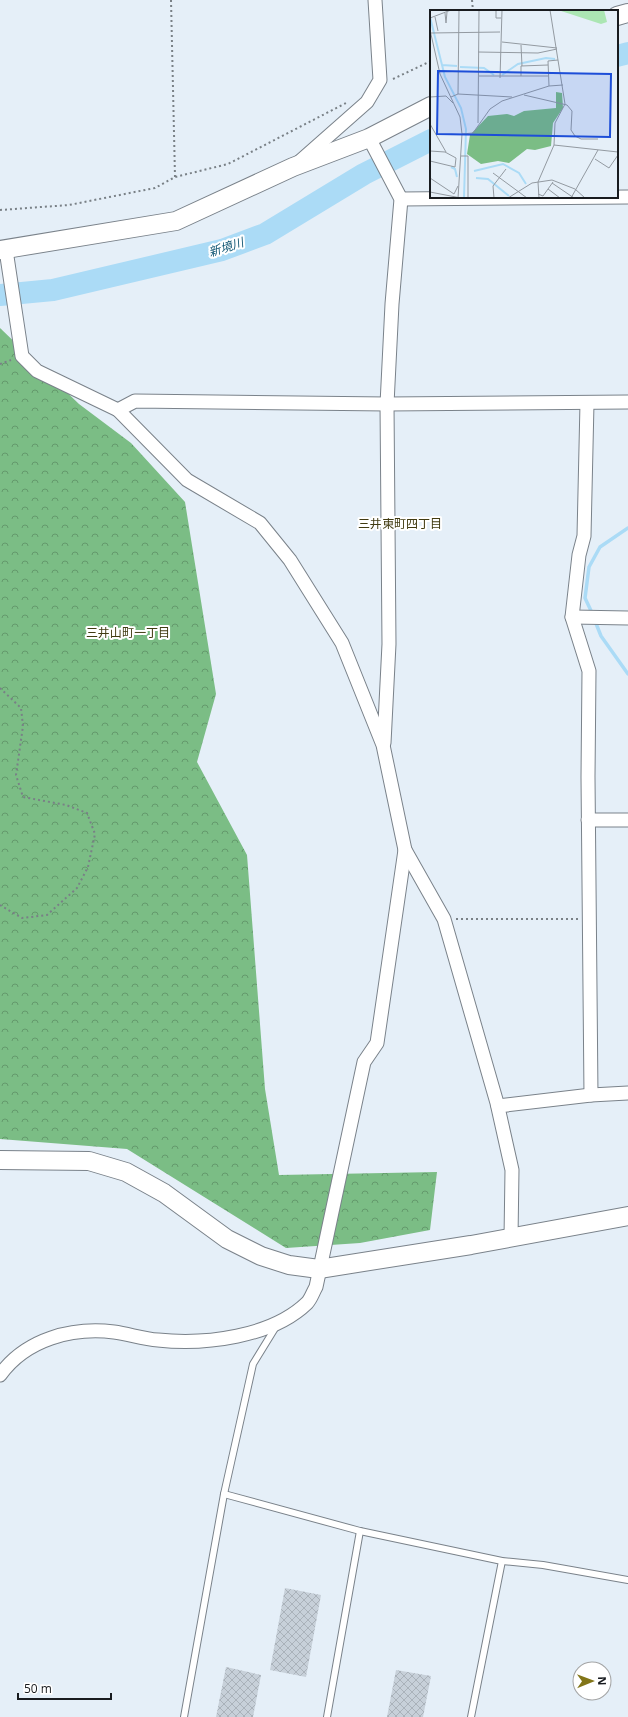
<svg xmlns="http://www.w3.org/2000/svg" width="628" height="1717" font-family="'Open Sans','Noto Sans JP',sans-serif">
  <style>
    .forest { fill: url(#forest-crowns) }
    .lines { fill: none; stroke-linecap: round; stroke-linejoin: round }
    .stream { stroke: #abdbf6; stroke-width: 3.5 }
    .river { stroke: #abdbf6; stroke-width: 22 }
    .building { fill: url(#building-cross-hatch) }
    .lane-casing { stroke: #7a828a; stroke-width: 8 }
    .street-casing { stroke: #7a828a; stroke-width: 15 }
    .secondary-casing { stroke: #7a828a; stroke-width: 20 }
    .path { stroke: #798086; stroke-width: 2; stroke-dasharray: 2 3; stroke-linecap: butt }
    .lane { stroke: #fff; stroke-width: 6 }
    .street { stroke: #fff; stroke-width: 13 }
    .secondary { stroke: #fff; stroke-width: 18 }
    .labels { text-anchor: middle; dominant-baseline: central; stroke-width: 4; stroke-linejoin: round; paint-order: stroke }
    .water-label { font-size: 12px; font-style: italic; fill: #115673; stroke: #fff }
    .neighbourhood-label { font-size: 12px; fill: #413b11; stroke: #fff }
    .inset-river { fill: none; stroke: #abdbf6; stroke-width: 2 }
    .inset-road { fill: none; stroke: #939aa1; stroke-width: 1 }
    .view { fill: #1d4ed8; fill-opacity: 0.15; stroke: #1d4ed8; stroke-width: 2 }
    .inset-edge { fill: none; stroke: #181b1f; stroke-width: 2 }
  </style>
  <defs>
    <pattern id="forest-crowns" width="20" height="18" patternUnits="userSpaceOnUse"><rect width="20" height="18" fill="#7bbd85"/><path d="M2 6a3 3 0 1 1 6 0M12 15a3 3 0 1 1 6 0" fill="none" stroke="#64996c"/></pattern>
    <pattern id="building-cross-hatch" width="8" height="8" patternUnits="userSpaceOnUse"><rect width="8" height="8" fill="#c7d0d9"/><path d="M0 0l8 8M0 8l8-8" fill="none" stroke="#aab2ba"/></pattern>
  </defs>
  <rect width="100%" height="100%" fill="#e5eff8"/>
  <!-- forest -->
  <path class="forest" d="M0,328L79,404L131,443L185,502L216,694L197,762L247,855L265,1089L279,1175L437,1172L430,1230L360,1243L286,1248L127,1149L0,1139Z"/>
  <g class="lines">
    <!-- stream -->
    <g class="stream">
      <path d="M593,615L585,598L589,567L600,547L628,528"/>
      <path d="M595,621L601,636L628,674"/>
    </g>
    <!-- river -->
    <g class="river">
      <path d="M617,56L628,53"/>
      <path d="M0,295L53,290L222,250L265,234L364,174L431,140"/>
    </g>
  </g>
  <!-- building -->
  <g class="building">
    <path d="M285,1588L321,1595L306,1677L270,1670Z"/>
    <path d="M226,1667L261,1675L253,1717H216Z"/>
    <path d="M396,1670L431,1676L423,1717H387Z"/>
  </g>
  <g class="lines">
    <!-- lane casing -->
    <g class="lane-casing">
      <g id="lane">
        <path d="M224,1494L360,1531L502,1561L543,1565L628,1580"/>
        <path d="M184,1717L224,1494L253,1364L277,1325"/>
        <path d="M327,1717L360,1531"/>
        <path d="M471,1717L502,1561"/>
      </g>
    </g>
    <!-- street casing -->
    <g class="street-casing">
      <g id="street">
        <path d="M369,138L401,199L392,304L387,404L389,644L384,743"/>
        <path d="M299,162L367,102L380,80L375,0"/>
        <path d="M401,199L628,197"/>
        <path d="M6,250L22,356L37,371L118,410L187,480L260,523L290,560L342,643L383,745L405,850L444,919L497,1103L512,1170L511,1238"/>
        <path d="M587,403L584,536L579,555L572,617L589,671L588,777L591,1095"/>
        <path d="M118,410L135,401L387,404L628,402"/>
        <path d="M572,617L628,618"/>
        <path d="M588,820H628"/>
        <path d="M498,1106L591,1095L628,1093"/>
        <path d="M0,1375C26,1339 72,1327 114,1332C129,1334 143,1339 158,1340C205,1345 272,1337 307,1303C311,1299 313,1292 316,1287L364,1062L377,1043L405,850"/>
      </g>
    </g>
    <!-- secondary casing -->
    <g class="secondary-casing">
      <g id="secondary">
        <path d="M617,16L628,13"/>
        <path d="M0,250L176,221L293,167L369,138L431,106"/>
        <path d="M0,1160L89,1161L126,1172L164,1193L227,1239L261,1256L289,1265L319,1269L471,1245L628,1216"/>
      </g>
    </g>
    <!-- path -->
    <g class="path">
      <path d="M171,0L175,177"/>
      <path d="M472,0L473,11"/>
      <path d="M393,79L431,61"/>
      <path d="M0,210L69,205L155,188L175,177L228,164L346,103"/>
      <path d="M0,364L11,360"/>
      <path d="M0,688L21,708L23,726L16,775L23,797L66,805L87,813L95,834L88,867L77,888L47,915L22,918L0,905"/>
      <path d="M456,919H578"/>
    </g>
    <!-- lane -->
    <use href="#lane" class="lane"/>
    <!-- street -->
    <use href="#street" class="street"/>
    <!-- secondary -->
    <use href="#secondary" class="secondary"/>
  </g>
  <g class="labels">
    <!-- water labels -->
    <g class="water-label">
      <text transform="translate(226 247) rotate(-18)">新境川</text>
    </g>
    <!-- neighbourhood labels -->
    <g class="neighbourhood-label">
      <text x="400" y="523">三井東町四丁目</text>
      <text x="128" y="632">三井山町一丁目</text>
    </g>
  </g>
  <!-- overview -->
  <g transform="translate(430 10)">
    <rect width="188" height="188" fill="#e5eff8"/>
    <path d="M128,0H174L177,12L171,14Z" fill="#abe6b3"/>
    <path d="M126,82L132,83L133,98L123,113L121,136L105,140L97,139L79,153L68,151L51,154L37,144L40,125L58,106L77,104L84,106L94,101L126,98Z" fill="#7bbd85"/>
    <path class="inset-river" d="M0,7L15,67L31,98L36,119L34,188M12,55L27,56M30,57L54,58L64,65M72,65L88,54L116,48L125,49M21,157L25,159L27,167M44,161L73,154L89,163L96,174M46,168L58,169L79,186"/>
    <path class="inset-road" d="M66,0V8H71M15,3L16,13L17,2M5,7L8,21M0,8L21,0M0,20L10,64L30,107L32,124L28,188M1,23L70,22M72,32L127,38M91,35L92,56M48,42L108,43L127,39M49,66H118M91,66V56L118,55M70,68L72,0M119,76L118,51L128,50M28,84L29,0M94,85L137,95L142,101L141,120L145,126L151,129H168M0,87L16,86L23,93M21,87L28,84L82,87M48,113L49,0M0,114L16,142M32,124L43,123L60,99L72,91L119,76L133,75M124,135L188,142M0,141L15,142M31,146H38V188M165,149L179,158L188,145M0,151L25,157L26,148L15,142M63,163L97,188M0,168L24,184L28,176M122,173L144,188M118,179L130,188M0,182L31,188M108,184L113,186L123,172M64,188L63,176L76,159M78,188L102,173L122,170L145,179L155,188M109,188L108,172L124,135L125,113L135,94L120,0M141,188L168,140"/>
    <path class="view" d="M8,61L181,64L180,127L7,124Z"/>
    <rect width="188" height="188" class="inset-edge"/>
  </g>
  <!-- north arrow -->
  <g transform="translate(592 1681) rotate(89)"><circle r="19" fill="#ffffff" stroke="#a3a4a5"/>
  <path d="M0-3L7 15L0 10L-7 15Z" fill="#827518"/>
  <text y="-6" font-size="11" font-weight="bold" text-anchor="middle" fill="#181b1f">N</text>
  </g>
  <!-- scale -->
  <path d="M18 1693v6h93v-6" fill="none" stroke="#181b1f" stroke-width="2"/>
  <text x="24" y="1693" font-size="12" fill="#181b1f" stroke="#ffffff" stroke-width="3" paint-order="stroke">50 m</text>
</svg>
